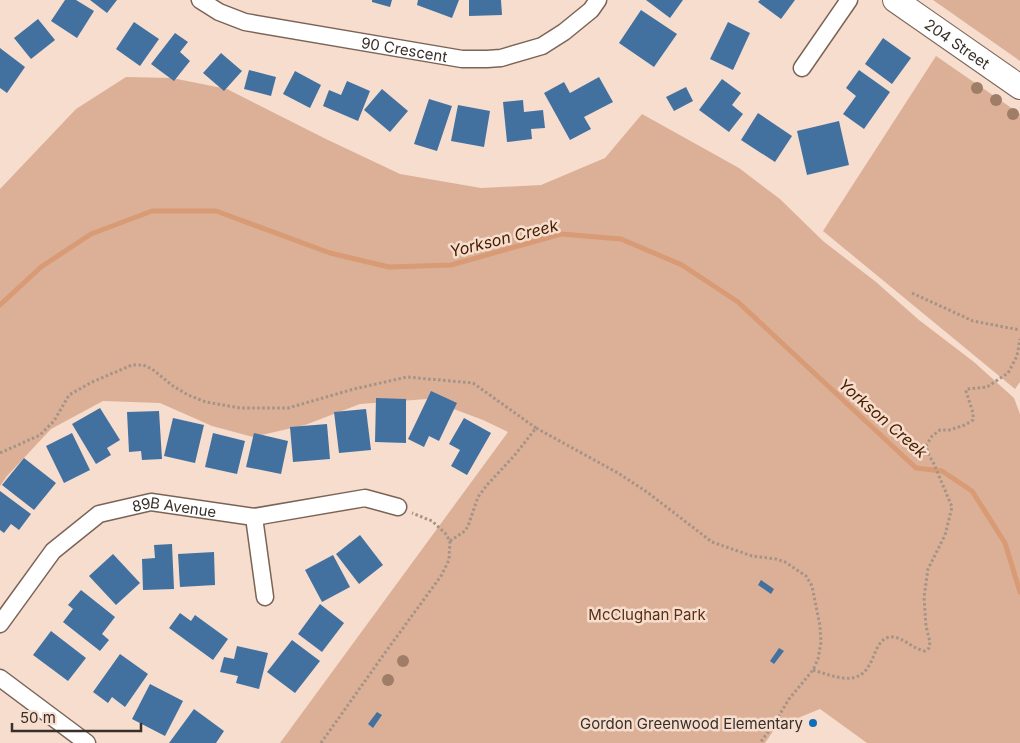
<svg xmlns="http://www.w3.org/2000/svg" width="1020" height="743" font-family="Inter,sans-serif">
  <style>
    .green { fill: #dbb096 }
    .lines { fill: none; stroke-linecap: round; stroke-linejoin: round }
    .stream { stroke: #d89b75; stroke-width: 5 }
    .building { fill: #4271a0 }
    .street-casing { stroke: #7b6457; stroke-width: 19 }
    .secondary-casing { stroke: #7b6457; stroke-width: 26 }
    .path { stroke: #a69388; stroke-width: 3; stroke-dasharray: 2.5 2.5; stroke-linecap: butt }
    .street { stroke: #fff; stroke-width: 16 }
    .secondary { stroke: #fff; stroke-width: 24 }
    .tree { fill: #a07d67 }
    .poi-dot { fill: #0d6eba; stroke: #f7ddce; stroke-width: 2 }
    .labels { text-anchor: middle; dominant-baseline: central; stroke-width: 5; stroke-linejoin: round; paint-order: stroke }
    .street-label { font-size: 15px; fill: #382f29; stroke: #f7ddce }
    .park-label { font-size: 15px; fill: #582f13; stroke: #f7ddce }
    .poi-label { font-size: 15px; fill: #382f29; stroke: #f7ddce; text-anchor: end }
    .water-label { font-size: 16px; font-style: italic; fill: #472002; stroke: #f7ddce }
  </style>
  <rect width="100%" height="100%" fill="#f7ddce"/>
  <!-- green -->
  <g class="green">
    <path d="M933,0H1020V61Z"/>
    <path d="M936,56L1020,114V382L1015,389L823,231Z"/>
    <path d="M126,77L172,78L227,89L326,139L400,174L481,188L541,185L605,158L642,114L739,168L780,199L823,241L876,282L919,320L974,362L1014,398L1020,414V743H867L820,709L776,727L765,743H280L508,432L483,420L427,399L360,404L305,425L253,437L212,426L160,403L103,401L51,429L7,476L0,486V189L76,109Z"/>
  </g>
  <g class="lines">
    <!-- stream -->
    <path class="stream" d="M0,305L41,267L91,234L152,211H216L330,253L389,267L451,265L561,234L621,239L682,265L738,302L916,468L942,471L972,491L1005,543L1020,592"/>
  </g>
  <!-- building -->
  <g class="building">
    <path d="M65,0H76L94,11L77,38L51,21Z"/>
    <path d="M90,0H117L107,13Z"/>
    <path d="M372,0H392L390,7L372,2Z"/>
    <path d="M418,0H459L452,18L417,5Z"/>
    <path d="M469,0H501L502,15L469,16Z"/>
    <path d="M646,0H683L670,18Z"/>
    <path d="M760,0H795L781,19L758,2Z"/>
    <path d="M641,10L677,34L654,67L619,43Z"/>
    <path d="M38,19L55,40L31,59L14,38Z"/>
    <path d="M134,22L159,39L140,66L116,49Z"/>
    <path d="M728,22L750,33L733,70L710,59Z"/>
    <path d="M175,33L188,42L180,52L190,61L174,81L151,64Z"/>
    <path d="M883,38L911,58L892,84L865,64Z"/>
    <path d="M0,48L25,67L7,93L0,88Z"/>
    <path d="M221,53L242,71L224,91L203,73Z"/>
    <path d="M249,70L276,77L271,96L244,89Z"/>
    <path d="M859,70L890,92L864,129L843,114L856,96L846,88Z"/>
    <path d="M295,71L321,85L310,108L283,94Z"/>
    <path d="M599,77L613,102L584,117L591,129L570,140L544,93L564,82L570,93Z"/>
    <path d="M722,79L741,93L732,105L743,114L729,132L699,110Z"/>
    <path d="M347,81L370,91L358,121L323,106L329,90L341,95Z"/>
    <path d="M686,87L693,101L674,111L666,97Z"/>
    <path d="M382,89L408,111L390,132L364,110Z"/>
    <path d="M429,99L452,106L437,151L414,144Z"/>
    <path d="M523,100L524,112L543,110L545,128L531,129L532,139L507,142L503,102Z"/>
    <path d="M458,105L490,111L484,147L451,141Z"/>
    <path d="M758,113L792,136L775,162L741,140Z"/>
    <path d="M839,121L849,165L807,175L797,131Z"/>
    <path d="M431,391L457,403L439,441L429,436L424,447L408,439Z"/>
    <path d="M376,398L406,399V443L375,442Z"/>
    <path d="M100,408L120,440L107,448L111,455L96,464L72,424Z"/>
    <path d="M366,409L371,450L339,453L334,412Z"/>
    <path d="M159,411L162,459L142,460L141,451L129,452L127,412Z"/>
    <path d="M173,418L204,425L195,463L164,456Z"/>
    <path d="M464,418L491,433L467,475L451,466L460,450L449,444Z"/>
    <path d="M327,424L330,459L293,462L290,427Z"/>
    <path d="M72,433L90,470L64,483L46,446Z"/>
    <path d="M213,433L245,441L237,474L205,467Z"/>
    <path d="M254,433L288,441L281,474L246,467Z"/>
    <path d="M24,458L56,483L34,510L2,485Z"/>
    <path d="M0,491L31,514L19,530L11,524L4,533L0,530Z"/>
    <path d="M360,535L383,565L359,584L336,554Z"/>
    <path d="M172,544L174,589L143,590L142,559L155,558L154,545Z"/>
    <path d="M214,552L215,585L180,587L178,554Z"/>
    <path d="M113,554L140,583L116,605L89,576Z"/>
    <path d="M333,555L350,587L322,602L305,570Z"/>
    <path d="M761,580L774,589L771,594L758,585Z"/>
    <path d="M81,590L115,617L102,634L109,640L100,651L63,622L73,609L68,605Z"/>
    <path d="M320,604L344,623L322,652L298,634Z"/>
    <path d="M180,613L191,621L195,615L228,639L213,660L169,628Z"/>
    <path d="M51,631L86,658L68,681L33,655Z"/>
    <path d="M292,640L320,661L295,693L267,672Z"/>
    <path d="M237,646L268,653L259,689L236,683L238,676L220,672L224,657L234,659Z"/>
    <path d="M779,648L784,651L774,664L770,661Z"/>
    <path d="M120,654L148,674L125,707L112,697L108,703L93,692Z"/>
    <path d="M150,684L183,701L165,736L132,719Z"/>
    <path d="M194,709L224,731L216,743H169Z"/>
    <path d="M377,712L382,715L373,728L368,724Z"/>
  </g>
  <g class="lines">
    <!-- street casing -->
    <g class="street-casing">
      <g id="street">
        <path id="s1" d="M200,0L219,12L245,22L462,59H487L501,58L542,46L564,32L591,10L598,0"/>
        <path d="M802,68L849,0"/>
        <path d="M254,517L265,597"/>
        <path id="s2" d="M0,624L53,551L99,514L151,502L254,517L365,498L398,507"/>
        <path d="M0,678L87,743"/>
      </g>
    </g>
    <!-- secondary casing -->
    <g class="secondary-casing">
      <g id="secondary">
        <path id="s3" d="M895,0L1020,87"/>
      </g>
    </g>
    <!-- path -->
    <g class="path">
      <path d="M912,293L973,321L1020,330"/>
      <path d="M0,453L40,435L54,421L69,395L92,382L132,365H143L152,369L173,386L188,395L206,402L240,408H288L354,389L407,377L473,383L536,428"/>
      <path d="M450,541L465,531L468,526L478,497L487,485L514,456L536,428L618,473L647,492L712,542L752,556L776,559L785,562L806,576L812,586L820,626L821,642L818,659L813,670L789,699L774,724L760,743"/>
      <path d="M813,670C823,673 833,677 843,678C880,682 868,636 893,637C904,638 913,649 925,651L929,648L930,642L926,626L924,597L928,569L945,535L952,507L934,464L928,453L926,446L932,436L940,430H949L965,425L973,420V413L966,391L967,389L987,387L1008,373L1017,356L1020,339"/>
      <path d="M321,743L387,650L441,576L449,560L450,541L445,533L432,521L412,513"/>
    </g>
    <!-- street -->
    <use href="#street" class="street"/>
    <!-- secondary -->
    <use href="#secondary" class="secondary"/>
  </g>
  <!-- trees -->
  <g class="tree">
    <circle cx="977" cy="88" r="6"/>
    <circle cx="996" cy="100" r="6"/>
    <circle cx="1013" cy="114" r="6"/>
    <circle cx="403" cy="661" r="6"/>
    <circle cx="388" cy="680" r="6"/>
  </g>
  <!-- markers -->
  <circle class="poi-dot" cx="813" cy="723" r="5"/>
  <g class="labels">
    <!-- street labels -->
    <g class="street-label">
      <text stroke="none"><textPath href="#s3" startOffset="76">204 Street</textPath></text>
      <text stroke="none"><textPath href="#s1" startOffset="212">90 Crescent</textPath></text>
      <text stroke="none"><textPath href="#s2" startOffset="226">89B Avenue</textPath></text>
    </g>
    <!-- park labels -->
    <g class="park-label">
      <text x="647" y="614">McClughan Park</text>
    </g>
    <!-- poi labels -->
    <g class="poi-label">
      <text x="803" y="723">Gordon Greenwood Elementary</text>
    </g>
    <!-- water labels -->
    <g class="water-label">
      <text transform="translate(504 238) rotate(-14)">Yorkson Creek</text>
      <text transform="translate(883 418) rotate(41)">Yorkson Creek</text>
    </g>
  </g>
  <!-- scale -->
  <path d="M12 723v8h129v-8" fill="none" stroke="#382f29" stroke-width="2.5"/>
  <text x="20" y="723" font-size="15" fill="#382f29" stroke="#f7ddce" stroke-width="4" paint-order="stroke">50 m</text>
</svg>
